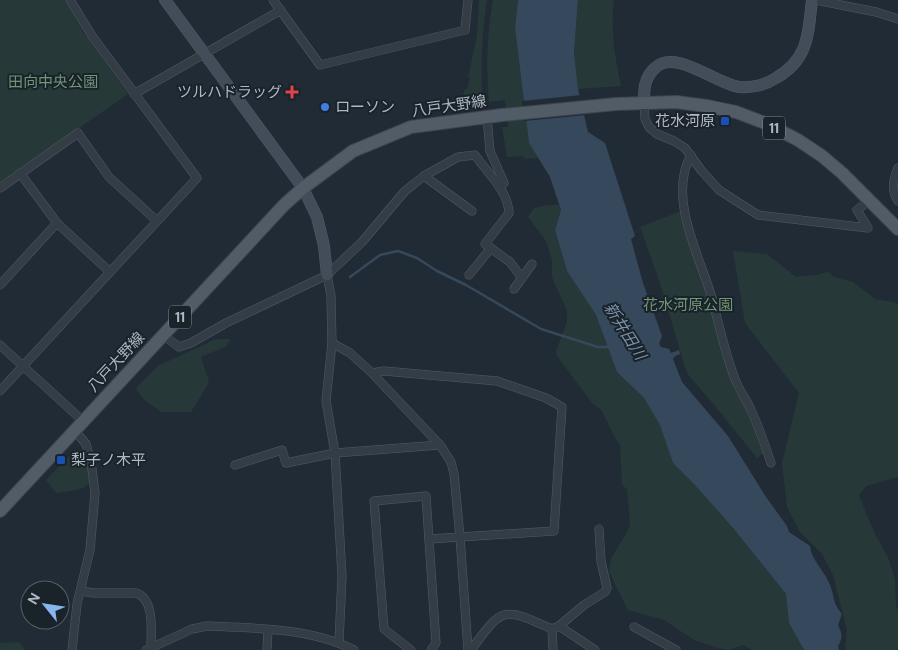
<svg xmlns="http://www.w3.org/2000/svg" width="898" height="650" font-family="'DM Sans','Noto Sans JP',sans-serif">
  <style>
    .green { fill: #263938 }
    .water { fill: #36485b }
    .pier { fill: #212b35 }
    .lines { fill: none; stroke-linecap: round; stroke-linejoin: round }
    .stream { stroke: #36485b; stroke-width: 2.5 }
    .street-casing { stroke: #525b64; stroke-width: 9 }
    .secondary-casing { stroke: #525b64; stroke-width: 12 }
    .primary-casing { stroke: #3e464f; stroke-width: 14 }
    .street { stroke: #343d46; stroke-width: 8 }
    .secondary { stroke: #434c58; stroke-width: 11 }
    .primary { stroke: #525c66; stroke-width: 12 }
    .health-dot { fill: #e0444e; stroke: #1a222a; stroke-width: 2 }
    .shop-dot { fill: #3f7fe0; stroke: #1a222a; stroke-width: 2 }
    .transit-dot { fill: #1a4fb4; stroke: #1a222a; stroke-width: 2 }
    .labels { text-anchor: middle; dominant-baseline: central; stroke-width: 4; stroke-linejoin: round; paint-order: stroke }
    .shield { fill: #1a222a; stroke: #828b95; stroke-width: 1 }
    .shield-label { font-size: 14px; font-weight: bold; fill: #afb8c3 }
    .park-label { font-size: 15px; fill: #709676; stroke: #1a222a }
    .poi-label { font-size: 15px; fill: #afb8c3; stroke: #1a222a; text-anchor: end }
    .street-label { font-size: 15px; fill: #afb8c3; stroke: #1a222a }
    .water-label { font-size: 16px; font-style: italic; fill: #7990a9; stroke: #1a222a }
  </style>
  <rect width="100%" height="100%" fill="#212b35"/>
  <!-- green -->
  <g class="green">
    <path d="M0,0H65L83,32L128,94L0,183Z"/>
    <path d="M479,0H487C482,32 481,62 482,94L477,96L476,101L465,102L463,95L465,89H467L470,78L468,77L477,36Z"/>
    <path d="M493,0H518L515,28L529,143L539,158L524,159L523,156L507,157L502,127H508L505,100L489,102C486,69 487,32 493,0Z"/>
    <path d="M578,0H614C610,29 615,58 621,86L578,89L574,53Z"/>
    <path d="M548,205H559L561,210L555,230L567,271L596,315L617,372L644,398L661,425L673,463L694,484L733,528L786,594L789,623L804,650H752L743,645L729,650L718,648L694,640L664,620L628,610L609,572L611,558L626,534L630,525L627,490L622,484L620,445L614,436L602,411L592,403L557,356L556,351L567,322V311L552,277V260L546,241L528,217L534,208Z"/>
    <path d="M681,211L708,297L728,371L734,389L748,412L766,451L757,458L711,401L689,376L685,367L660,283L640,227Z"/>
    <path d="M733,251L767,254L796,277L816,275L828,272L834,277L853,282L875,299L894,302L898,305V477L866,486L859,496L876,536L888,557L895,579L896,607L898,610V650H845L847,630L833,575L822,554L800,532L787,507L782,463L799,393L745,323Z"/>
    <path d="M216,339H230L227,346L201,357L209,382L191,412H162L144,400L136,388L158,366Z"/>
    <path d="M75,450L84,451L92,479C87,491 68,491 56,493L46,480Z"/>
    <path d="M19,642L25,650H0V643Z"/>
  </g>
  <!-- water -->
  <path class="water" d="M518,0H578L574,53L578,89L588,132L605,143L635,236L631,239L643,283L662,336L659,344L661,347L669,349L671,353L679,350L680,354L675,356L673,359L682,382L728,436L766,497L787,526L789,532L810,546C811,560 825,571 830,585C835,598 832,602 842,614L838,625C842,633 843,638 838,646L839,650H804L789,623L786,594L733,528L694,484L673,463L660,425L644,398L617,372L596,315L567,271L555,230L561,210L550,177L529,143L515,28Z"/>
  <!-- pier -->
  <path class="pier" d="M582,95L587,115L524,121L522,101Z"/>
  <g class="lines">
    <!-- stream -->
    <path class="stream" d="M350,277L380,255L398,251L417,258L437,271L466,285L541,329L598,347H610"/>
    <!-- street casing -->
    <g class="street-casing">
      <g id="street">
        <path d="M273,0L320,65L465,30L468,0"/>
        <path d="M816,0L876,12L898,19"/>
        <path d="M134,94L281,10"/>
        <path d="M644,103L645,119L649,127L657,134L674,141L685,148L701,170L719,190L758,215L868,228L857,210L870,200"/>
        <path d="M487,117L490,151L504,183L499,187"/>
        <path d="M691,155C667,197 700,257 712,298C719,325 725,353 735,379C739,390 746,399 751,410C759,427 765,445 771,463"/>
        <path d="M898,168C893,180 891,190 898,201"/>
        <path d="M20,173L57,223L110,272"/>
        <path d="M424,176L472,211"/>
        <path d="M0,188L78,133L109,177L157,221"/>
        <path d="M327,275L331,296L332,343L326,401L335,453L342,576L339,642"/>
        <path d="M469,275L491,248"/>
        <path d="M0,285L57,223"/>
        <path d="M514,289L532,264"/>
        <path d="M163,335L179,347L191,343L226,323L327,275L362,242L404,192L415,183L424,176L458,157L475,155C487,173 508,190 509,213L485,244L510,262L522,278"/>
        <path d="M332,343L350,353L372,373L440,445L451,462L454,474L460,537L468,650"/>
        <path d="M0,345L83,421"/>
        <path d="M372,373L384,371L497,381L546,398L562,407L554,531L429,539"/>
        <path d="M0,391L197,178L92,36L70,0"/>
        <path d="M235,465L282,450L286,463L335,453L440,445"/>
        <path d="M81,591L94,593H136C155,599 151,631 151,647"/>
        <path d="M559,626L595,650"/>
        <path d="M634,627L676,650"/>
        <path d="M552,629L553,650"/>
        <path d="M72,650L77,604L90,550L95,493L91,461L86,444L75,431"/>
        <path d="M146,650L192,629L207,626C255,628 312,628 354,650"/>
        <path d="M267,650L268,630"/>
        <path d="M411,650L384,629L374,501L426,496L436,643L431,650"/>
        <path d="M471,650C503,606 503,607 552,629L559,626L584,605L605,592L607,588L601,561L599,529"/>
      </g>
    </g>
    <!-- secondary casing -->
    <g class="secondary-casing">
      <g id="secondary">
        <path d="M165,0L303,188L317,217L324,246L327,275"/>
        <path d="M644,103C644,89 644,78 655,68C675,48 716,84 739,87C752,88 765,85 776,78C809,59 808,34 812,0"/>
      </g>
    </g>
    <!-- primary casing -->
    <g class="primary-casing">
      <path id="primary" d="M0,511L284,205L303,188L353,151L411,127L502,115L616,104L676,102L707,106L736,112L765,123L798,140L822,156L842,173L898,229"/>
    </g>
    <!-- street -->
    <use href="#street" class="street"/>
    <!-- secondary -->
    <use href="#secondary" class="secondary"/>
    <!-- primary -->
    <use href="#primary" class="primary"/>
  </g>
  <!-- markers -->
  <path class="health-dot" d="M289.5 84.5h5v5h5v5h-5v5h-5v-5h-5v-5h5z"/>
  <circle class="shop-dot" cx="325" cy="107" r="5"/>
  <g class="transit-dot">
    <rect x="720" y="116" width="10" height="10" rx="2.5"/>
    <rect x="56" y="455" width="10" height="10" rx="2.5"/>
  </g>
  <g class="labels">
    <!-- shield labels -->
    <g class="shield">
      <rect x="763" y="116.5" width="22" height="23" rx="4"/>
      <rect x="169" y="305.5" width="22" height="23" rx="4"/>
    </g>
    <g class="shield-label">
      <text x="774" y="128">11</text>
      <text x="180" y="317">11</text>
    </g>
    <!-- park labels -->
    <g class="park-label">
      <text x="53" y="82">田向中央公園</text>
      <text x="688" y="305">花水河原公園</text>
    </g>
    <!-- poi labels -->
    <g class="poi-label">
      <text x="282" y="92">ツルハドラッグ</text>
      <text x="335" y="107" text-anchor="start">ローソン</text>
      <text x="715" y="121">花水河原</text>
      <text x="71" y="460" text-anchor="start">梨子ノ木平</text>
    </g>
    <!-- street labels -->
    <g class="street-label">
      <text transform="translate(449 106) rotate(-8)">八戸大野線</text>
      <text transform="translate(116 362) rotate(-47)">八戸大野線</text>
    </g>
    <!-- water labels -->
    <g class="water-label">
      <text transform="translate(625 331) rotate(58)">新井田川</text>
    </g>
  </g>
  <!-- north arrow -->
  <g transform="translate(45 605) rotate(300)"><circle r="24" fill="#1a222a" stroke="#565e67"/>
  <path d="M0-4L9 19L0 12L-9 19Z" fill="#87b6ef"/>
  <text y="-8" font-size="14" font-weight="bold" text-anchor="middle" fill="#afb8c3">N</text>
  </g>
</svg>
